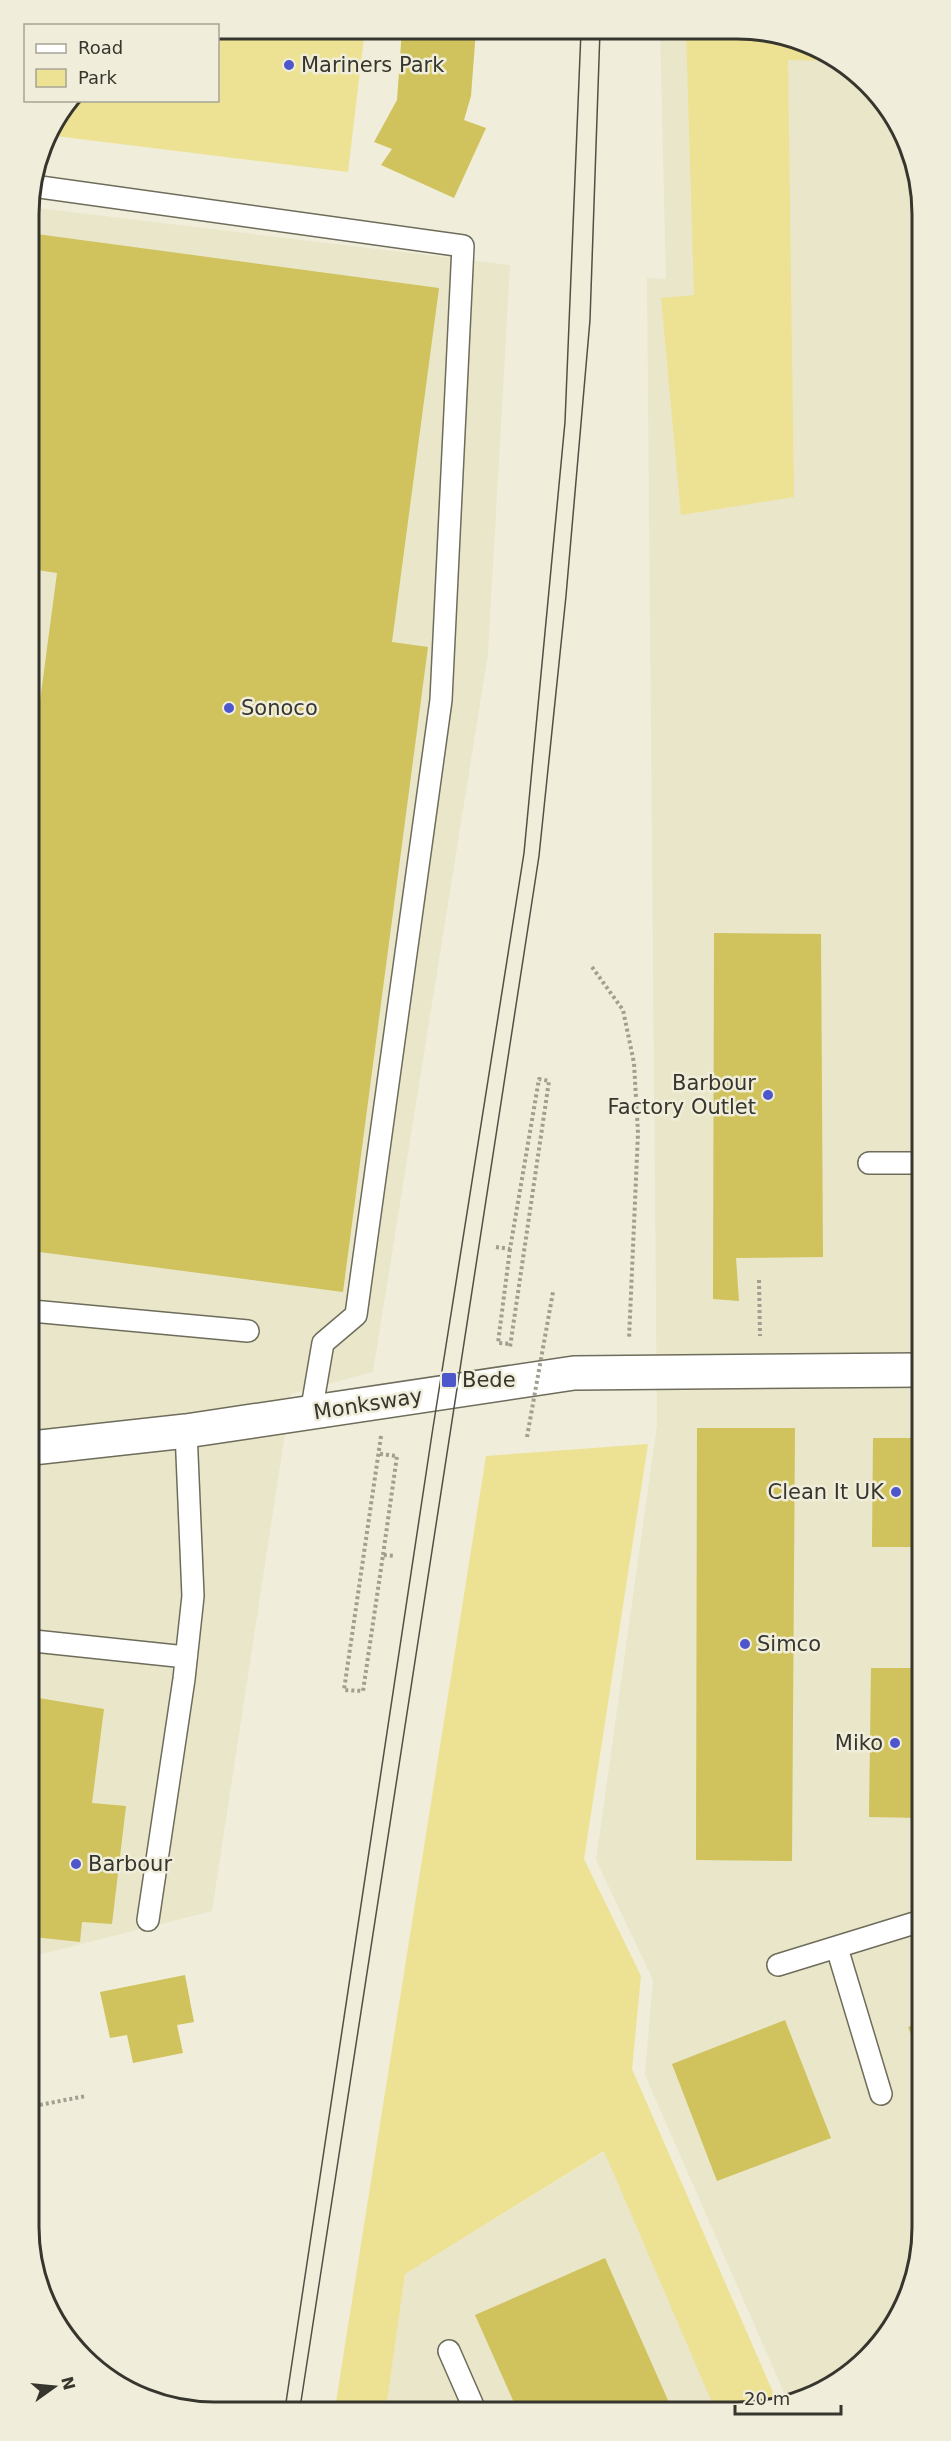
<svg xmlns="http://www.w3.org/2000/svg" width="951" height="2441" font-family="'DejaVu Sans',sans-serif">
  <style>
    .built { fill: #e9e6ca }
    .green { fill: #ede293 }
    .building { fill: #d0c25c }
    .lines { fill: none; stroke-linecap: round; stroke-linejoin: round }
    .lane-casing { stroke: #6e6c5a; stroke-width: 24 }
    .street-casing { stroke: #6e6c5a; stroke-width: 36 }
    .path { stroke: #a09f90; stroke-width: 4; stroke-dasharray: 3 3; stroke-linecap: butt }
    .lane { stroke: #fff; stroke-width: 21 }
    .street { stroke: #fff; stroke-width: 33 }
    .tram { stroke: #515046; stroke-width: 1.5 }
    .path-bridge { stroke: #a09f90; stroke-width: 4; stroke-dasharray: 3 3; stroke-linecap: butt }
    .poi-dot { fill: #4e56cc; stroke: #f0eeda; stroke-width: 2 }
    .labels { text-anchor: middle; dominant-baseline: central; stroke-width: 5; stroke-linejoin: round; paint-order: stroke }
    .poi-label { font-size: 21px; fill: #37362e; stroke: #f0eeda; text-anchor: start }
    .street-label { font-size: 21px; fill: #37362e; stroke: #f0eeda }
    .rim { fill: none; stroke: #37362e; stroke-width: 3 }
  </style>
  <rect width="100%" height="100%" fill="#f0eeda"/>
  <!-- built -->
  <g class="built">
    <path d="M660,31L773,32L820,48L868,82L916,166L922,2239L909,2298L877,2349L840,2381L789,2404L645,2075L653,1980L596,1860L657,1425L647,278L666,279Z"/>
    <path d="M29,207L510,265L488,654L373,1372L291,1394L212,1911L34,1956Z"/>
    <path d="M605,2151L720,2407L385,2408L405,2274Z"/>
  </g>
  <!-- green -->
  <g class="green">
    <path d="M218,29H365L348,172L47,135L71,101L218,100Z"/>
    <path d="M686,31L773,32L820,48L839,61L788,60L794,497L681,515L661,298L694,295Z"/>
    <path d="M648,1444L584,1859L641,1976L632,2069L779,2406L714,2407L604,2151L405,2274L386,2408H335L486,1456Z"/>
  </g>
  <!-- building -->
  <g class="building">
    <path d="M402,30H476L471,96L464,120L486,128L454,198L381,165L392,149L374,142L397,100Z"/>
    <path d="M29,233L439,288L392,642L428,647L343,1292L32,1251L31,769L57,573L30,569Z"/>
    <path d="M714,933L821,934L823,1257L736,1258L739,1301L713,1299Z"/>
    <path d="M697,1428H795L792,1861L696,1860Z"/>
    <path d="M873,1438H920V1547H872Z"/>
    <path d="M871,1668H921V1818L869,1817Z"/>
    <path d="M33,1697L104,1709L92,1803L126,1806L112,1924L82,1922L80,1942L34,1937Z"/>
    <path d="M185,1975L194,2022L177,2025L183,2053L133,2063L127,2035L110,2038L100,1992Z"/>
    <path d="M785,2020L831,2138L717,2181L672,2064Z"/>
    <path d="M922,2022V2061L908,2027Z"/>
    <path d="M605,2258L671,2407H516L475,2315Z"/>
  </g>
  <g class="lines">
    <!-- lane casing -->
    <g class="lane-casing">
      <g id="lane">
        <path d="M33,186L463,246L441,700L356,1315L323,1343L311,1413"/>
        <path d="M869,1163H919"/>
        <path d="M32,1311L248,1331"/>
        <path d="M34,1641L186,1657"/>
        <path d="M148,1920L184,1679L193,1596L186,1431"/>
        <path d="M837,1948L881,2094"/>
        <path d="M778,1965L921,1921"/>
        <path d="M449,2351L474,2408"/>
      </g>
    </g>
    <!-- street casing -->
    <g class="street-casing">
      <path id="street" d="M32,1448L186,1431L574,1373L920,1370"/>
    </g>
    <!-- path -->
    <g class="path">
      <path d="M592,967L623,1010L634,1063L638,1133L629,1339"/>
      <path d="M496,1247L510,1249L539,1079L549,1081L510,1347"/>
      <path d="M510,1249L498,1343L511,1344"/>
      <path d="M759,1280L760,1336"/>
      <path d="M381,1436L344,1690L363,1691L383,1555L395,1556"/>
      <path d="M380,1454L397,1456L383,1555"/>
      <path d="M34,2106L86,2096"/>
    </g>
    <!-- lane -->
    <use href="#lane" class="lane"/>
    <!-- street -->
    <use href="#street" class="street"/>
    <!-- tram -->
    <g class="tram">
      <path d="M300,2408L539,856L566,596L590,320L600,31"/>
      <path d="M285,2409L432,1434L524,853L565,422L581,31"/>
    </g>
    <!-- path-bridge -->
    <path class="path-bridge" d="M527,1437L553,1292"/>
  </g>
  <!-- markers -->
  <g class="poi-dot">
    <circle cx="289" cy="65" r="6"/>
    <circle cx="229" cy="708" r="6"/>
    <circle cx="768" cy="1095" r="6"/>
    <rect x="441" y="1372" width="16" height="16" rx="3"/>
    <circle cx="896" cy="1492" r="6"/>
    <circle cx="745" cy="1644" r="6"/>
    <circle cx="895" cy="1743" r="6"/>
    <circle cx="76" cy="1864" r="6"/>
  </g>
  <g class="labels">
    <!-- poi labels -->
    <g class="poi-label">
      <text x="301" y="65">Mariners Park</text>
      <text x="241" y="708">Sonoco</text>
      <text x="756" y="1083" text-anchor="end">Barbour<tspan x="756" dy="24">Factory Outlet</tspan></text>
      <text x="462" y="1380">Bede</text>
      <text x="884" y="1492" text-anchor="end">Clean It UK</text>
      <text x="757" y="1644">Simco</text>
      <text x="883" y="1743" text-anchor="end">Miko</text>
      <text x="88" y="1864">Barbour</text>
    </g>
    <!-- street labels -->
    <g class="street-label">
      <text transform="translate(368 1404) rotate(-9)">Monksway</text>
    </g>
  </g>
  <!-- crop -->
  <path d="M0 0H951V2441H0ZM214 39H737A175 175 0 0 1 912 214V2227A175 175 0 0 1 737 2402H214A175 175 0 0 1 39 2227V214A175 175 0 0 1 214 39Z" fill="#f0eeda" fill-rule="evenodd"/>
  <path class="rim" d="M214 39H737A175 175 0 0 1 912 214V2227A175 175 0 0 1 737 2402H214A175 175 0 0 1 39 2227V214A175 175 0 0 1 214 39Z"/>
  <!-- legend -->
  <rect x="24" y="24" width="195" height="78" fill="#f0eeda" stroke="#a6a495" stroke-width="1.5"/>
  <rect x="36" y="44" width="30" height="9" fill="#ffffff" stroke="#a6a495" stroke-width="1.5"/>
  <text x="78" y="54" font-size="18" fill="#37362e">Road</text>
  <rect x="36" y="69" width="30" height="18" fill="#ede293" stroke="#a6a495" stroke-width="1.5"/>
  <text x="78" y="84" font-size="18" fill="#37362e">Park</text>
  <!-- north arrow -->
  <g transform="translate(54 2387) rotate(75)" stroke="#f0eeda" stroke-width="4.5" paint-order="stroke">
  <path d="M0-4.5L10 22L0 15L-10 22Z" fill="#37362e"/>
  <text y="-9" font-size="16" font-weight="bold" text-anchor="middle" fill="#37362e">N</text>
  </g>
  <!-- scale -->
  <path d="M735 2405v9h106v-9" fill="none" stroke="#37362e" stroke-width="3"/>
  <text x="744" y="2405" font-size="18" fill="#37362e" stroke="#f0eeda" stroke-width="4.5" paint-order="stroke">20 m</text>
</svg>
